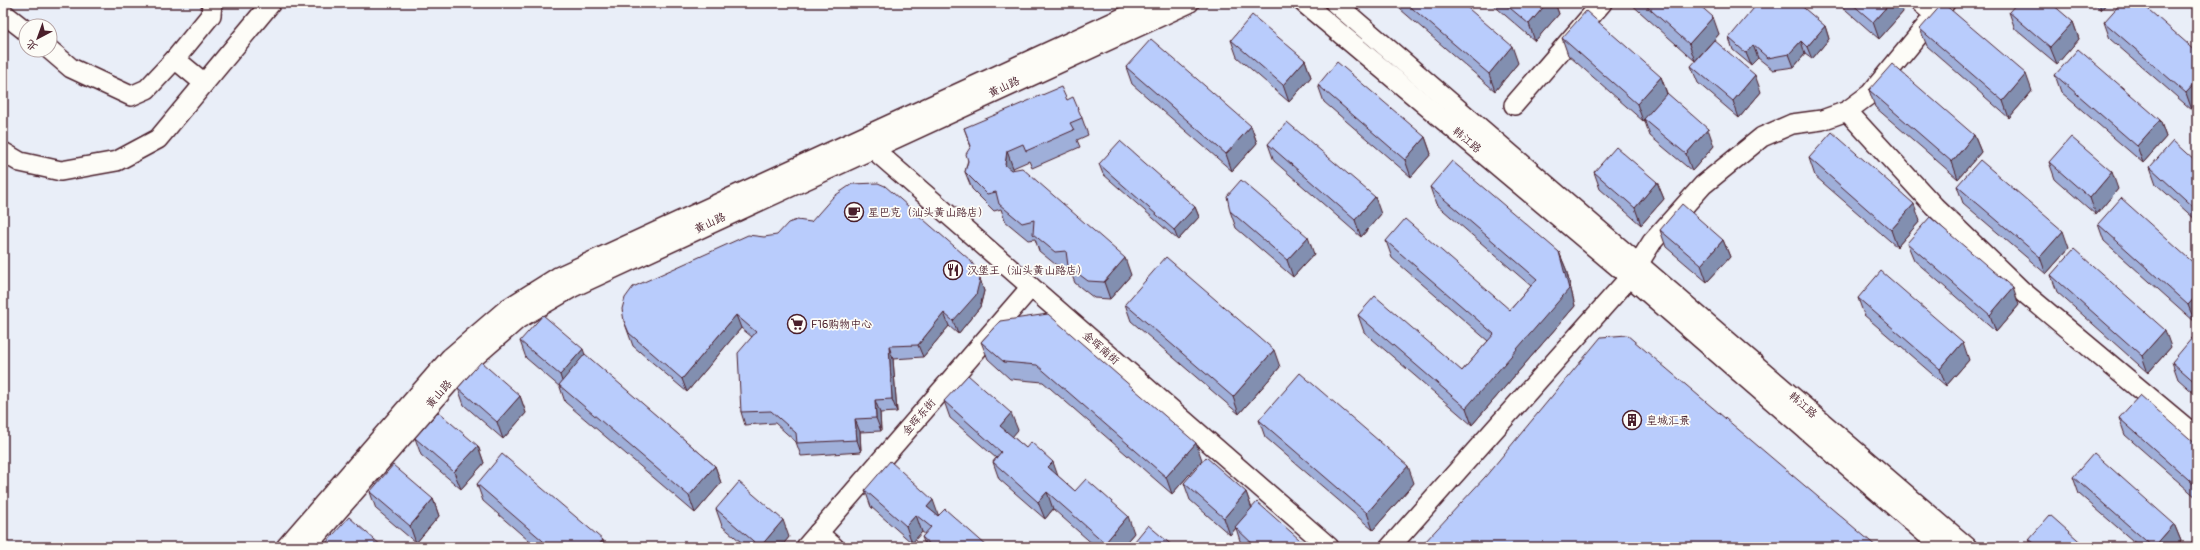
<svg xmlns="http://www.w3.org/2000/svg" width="2200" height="550" font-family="Pangolin,'LXGW WenKai TC',sans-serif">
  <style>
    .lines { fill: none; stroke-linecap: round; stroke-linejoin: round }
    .minor-casing { stroke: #4a1f2b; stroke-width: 22 }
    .minor { stroke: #fdfcf7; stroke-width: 19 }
    .wall { fill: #9fafd9; stroke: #4a1f2b }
    .shaded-wall { fill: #828fb0; stroke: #4a1f2b }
    .building { fill: #b9ccfc; stroke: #4a1f2b }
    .labels { text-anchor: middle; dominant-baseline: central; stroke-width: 3.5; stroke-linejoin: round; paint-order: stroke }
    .street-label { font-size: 11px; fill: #4a1f2b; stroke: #fdfcf7 }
    .poi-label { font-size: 11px; fill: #4a1f2b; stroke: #fdfcf7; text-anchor: start }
  </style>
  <rect width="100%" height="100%" fill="#e9eef8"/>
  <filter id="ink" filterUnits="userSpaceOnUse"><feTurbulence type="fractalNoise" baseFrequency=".025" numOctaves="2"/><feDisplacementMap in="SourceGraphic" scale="8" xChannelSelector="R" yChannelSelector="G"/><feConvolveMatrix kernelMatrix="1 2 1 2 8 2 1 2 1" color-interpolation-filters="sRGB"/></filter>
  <g filter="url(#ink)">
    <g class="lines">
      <!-- minor casing -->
      <g class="minor-casing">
        <g id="minor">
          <path d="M1304,3L1630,277L1941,547"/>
          <path d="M1335,3L1967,547"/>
          <path d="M1921,3L1935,15"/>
          <path d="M3,13L26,31"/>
          <path d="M50,50L71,68L131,96L147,89L175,59L211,15L212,3"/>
          <path d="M175,59L204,83"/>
          <path d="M1514,105L1602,3"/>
          <path d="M1847,111L1934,206L2021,290L2197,437"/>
          <path d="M872,148L1329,547"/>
          <path d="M3,152L20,162L61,171L117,161L158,139L271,3"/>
          <path d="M818,533L834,547"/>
          <path d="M286,547L450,358L507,309L558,277L1155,3"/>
          <path d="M306,547L464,366L518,319L573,287L1189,3"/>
          <path d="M806,547L1031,287"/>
          <path d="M1390,547L1630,277L1652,242L1703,185L1762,137L1792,124L1822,120L1847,111L1870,94L1945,3"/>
        </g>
      </g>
      <!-- minor -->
      <use href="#minor" class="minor"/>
    </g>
    <!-- wall -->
    <g class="wall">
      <path d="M1393,3H1462L1518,63L1495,91Z"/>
      <path d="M1491,3H1555L1559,14L1535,41Z"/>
      <path d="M1630,3H1697L1719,34L1695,61Z"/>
      <path d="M1838,3H1900L1903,12L1879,39Z"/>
      <path d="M2093,3H2107L2101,10Z"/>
      <path d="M2009,12L2073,22L2079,39L2057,64L2015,29Z"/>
      <path d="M2104,22L2197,52L2192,110L2110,39Z"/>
      <path d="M1825,26L1829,39L1812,59L1805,54L1794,67L1773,70L1758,58L1751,65L1733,50L1729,38Z"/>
      <path d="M1920,29L2032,91L2009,118L1927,46Z"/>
      <path d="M1562,38L1661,77L1667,93L1714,146L1692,171L1650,136L1644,119L1643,121L1568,55Z"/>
      <path d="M1231,40L1305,60L1311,77L1289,102L1237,57Z"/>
      <path d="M1691,66L1761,92L1739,118L1698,83Z"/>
      <path d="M1126,67L1251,126L1257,143L1232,171L1132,84Z"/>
      <path d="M2055,75L2160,120L2166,137L2143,163L2061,92Z"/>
      <path d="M1318,85L1425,137L1431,154L1411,177L1324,102Z"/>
      <path d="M1869,90L1974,135L1981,152L1958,179L1875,107Z"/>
      <path d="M1067,100L1082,118L1088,135L1077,140L1080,147L1032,168L1029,161L1013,168V170L1131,275L1110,299L1094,298L1075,283L1069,268L1061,269L1039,251L1035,239L1028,240L1005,221L1001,209L994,211L972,189L965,172L971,147L964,128Z"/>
      <path d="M1268,144L1381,214L1361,237L1274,161Z"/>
      <path d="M1809,158L1920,221L1897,247L1815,176Z"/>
      <path d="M2049,162L2118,189L2096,215L2055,179Z"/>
      <path d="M2197,163V221L2156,184L2150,167Z"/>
      <path d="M1099,164L1195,207L1199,217L1178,240L1103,174Z"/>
      <path d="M1594,172L1657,182L1664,199L1641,225L1600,189Z"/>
      <path d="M1957,186L2069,248L2046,274L1963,203Z"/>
      <path d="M1430,187L1559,252L1566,269L1575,306L1472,425L1364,332L1358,315L1462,371L1488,341L1392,258L1386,241L1510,310L1531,286L1436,204Z"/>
      <path d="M1230,211L1314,254L1293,277L1236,228Z"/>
      <path d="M2098,224L2197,266L2195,322L2104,241Z"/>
      <path d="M1660,230L1723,240L1730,257L1707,282L1666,247Z"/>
      <path d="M1907,243L2019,305L1996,332L1914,260Z"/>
      <path d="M977,270L984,291L980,307L958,334L949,326L923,357L893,359L897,412L880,413L881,431L860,432L861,452L801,456L796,442L775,423L745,425L741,412L752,337L741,328L687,392L633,346L624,321Z"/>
      <path d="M2051,275L2171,347L2148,373L2057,292Z"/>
      <path d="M1858,298L1969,360L1946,386L1864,315Z"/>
      <path d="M1125,304L1280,367L1239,414L1131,321Z"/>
      <path d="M1000,321L1202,460L1172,494L1043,382L1010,379L988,359L981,342Z"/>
      <path d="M520,341L585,355L715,466L721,483L695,513L565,402L560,387L526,358Z"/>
      <path d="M2197,342V396L2178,379L2172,362Z"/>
      <path d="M458,388L520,396L526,413L503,439L464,405Z"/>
      <path d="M944,401L1018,430L1012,436L1075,491L1134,533L1122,547H1096L1053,509L1045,519L999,479L993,462L996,458L950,418Z"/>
      <path d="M2119,418L2197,445V498L2125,435Z"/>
      <path d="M1259,420L1414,483L1373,530L1265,437Z"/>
      <path d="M415,438L478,446L484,463L461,489L421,455Z"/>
      <path d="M2073,477L2174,524L2181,541L2175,547H2140L2079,494Z"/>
      <path d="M1184,483L1246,492L1252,509L1308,547H1244L1241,544L1236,528L1230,535L1190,500Z"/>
      <path d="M477,484L605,547H536L483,501Z"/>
      <path d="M865,490L939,515L988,547H926L922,537L925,534L922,532L912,543L871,507Z"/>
      <path d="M370,492L433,499L439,516L416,543L376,509Z"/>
      <path d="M716,509L789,537L781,547H747L722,526Z"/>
      <path d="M2029,539L2086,547H2032Z"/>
    </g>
    <!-- shaded-wall -->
    <g class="shaded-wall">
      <path d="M1547,3H1555L1559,14L1535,41L1529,24Z"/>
      <path d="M1890,3H1900L1903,12L1879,39L1873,22Z"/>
      <path d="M2099,3H2107L2101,10Z"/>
      <path d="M1713,17L1719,34L1695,61L1689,44Z"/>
      <path d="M2073,22L2079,39L2057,64L2050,47Z"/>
      <path d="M1825,26L1829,39L1812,59L1807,47Z"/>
      <path d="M1801,41L1805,54L1794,67L1789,54Z"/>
      <path d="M1753,45L1758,58L1751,65L1746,53Z"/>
      <path d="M1512,46L1518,63L1495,91L1489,74Z"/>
      <path d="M1305,60L1311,77L1289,102L1283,85Z"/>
      <path d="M2026,74L2032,91L2009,118L2003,101Z"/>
      <path d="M1755,75L1761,92L1739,118L1733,101Z"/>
      <path d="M1661,77L1667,94L1643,121L1637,104Z"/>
      <path d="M2197,81V105L2192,110L2186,93Z"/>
      <path d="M2160,120L2166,137L2143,163L2137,146Z"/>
      <path d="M1251,126L1257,143L1232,171L1226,154Z"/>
      <path d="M1708,129L1714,146L1692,171L1686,154Z"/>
      <path d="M1974,135L1981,152L1958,179L1952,162Z"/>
      <path d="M1425,137L1431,154L1411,177L1405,160Z"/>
      <path d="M1007,151L1013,168L1011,182L1005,165Z"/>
      <path d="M2112,172L2118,189L2096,215L2090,198Z"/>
      <path d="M1657,182L1664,199L1641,225L1635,208Z"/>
      <path d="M1375,197L1381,214L1361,237L1355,220Z"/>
      <path d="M1914,204L1920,221L1897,247L1891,230Z"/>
      <path d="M1195,207L1199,217L1178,240L1174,230Z"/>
      <path d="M2063,231L2069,248L2046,274L2040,257Z"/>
      <path d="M1308,237L1314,254L1293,277L1287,260Z"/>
      <path d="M1723,240L1730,257L1707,282L1701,265Z"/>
      <path d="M1559,252L1566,269L1575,306L1472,425L1466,408Z"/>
      <path d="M1125,258L1131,275L1110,299L1104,282Z"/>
      <path d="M977,270L984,291L980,307L958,334L953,321Z"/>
      <path d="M2013,288L2019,305L1996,332L1990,315Z"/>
      <path d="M2197,295V319L2195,322L2188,305Z"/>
      <path d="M944,313L949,326L923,357L918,345Z"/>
      <path d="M736,315L741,328L687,392L682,379Z"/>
      <path d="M2165,330L2171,347L2148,373L2142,356Z"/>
      <path d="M1963,342L1969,360L1946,386L1940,369Z"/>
      <path d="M889,346L893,359L897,412L892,399Z"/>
      <path d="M583,349L589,366L565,390L560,375Z"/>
      <path d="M1274,350L1280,367L1239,414L1233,397Z"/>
      <path d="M520,396L526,413L503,439L497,422Z"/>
      <path d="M875,400L880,413L881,431L876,418Z"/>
      <path d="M1011,413L1018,430L1007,443L1000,426Z"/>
      <path d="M855,419L860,432L861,452L857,440Z"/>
      <path d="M1196,443L1202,460L1172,494L1166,477Z"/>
      <path d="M478,446L484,463L461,489L454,472Z"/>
      <path d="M1053,462L1059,479L1048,467Z"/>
      <path d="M715,466L721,483L695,513L689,496Z"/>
      <path d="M1408,466L1414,483L1373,530L1367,513Z"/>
      <path d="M1047,492L1053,509L1045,519L1038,502Z"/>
      <path d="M1246,492L1252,509L1230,535L1224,518Z"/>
      <path d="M433,499L439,516L416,543L410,526Z"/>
      <path d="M933,500L939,517L927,507Z"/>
      <path d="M916,515L922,532L912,543L906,526Z"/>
      <path d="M1128,516L1134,533L1122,547H1106L1105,543Z"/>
      <path d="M783,520L789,537L781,547H760Z"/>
      <path d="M2174,524L2181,541L2175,547H2154Z"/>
      <path d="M603,540L605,547H597Z"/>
    </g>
    <!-- building -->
    <g class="building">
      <path d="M1406,3H1462L1512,46L1489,74Z"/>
      <path d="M1504,3H1547L1529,24Z"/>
      <path d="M1643,3H1697L1713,17L1689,44Z"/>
      <path d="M1758,3H1798L1825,26L1807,47L1801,41L1789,54L1768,58L1753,45L1746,53L1729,38Z"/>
      <path d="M1851,3H1890L1873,22Z"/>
      <path d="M1943,3L2026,74L2003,101L1920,29Z"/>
      <path d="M2017,3H2051L2073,22L2050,47L2009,12Z"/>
      <path d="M2121,3H2141L2197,52V81L2186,93L2104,22Z"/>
      <path d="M1586,11L1661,77L1637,104L1562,38Z"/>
      <path d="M1252,15L1305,60L1283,85L1231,40Z"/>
      <path d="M1151,39L1251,126L1226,154L1126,67Z"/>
      <path d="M1714,40L1755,75L1733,101L1691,66Z"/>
      <path d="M2078,49L2160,120L2137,146L2055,75Z"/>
      <path d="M1337,62L1425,137L1405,160L1318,85Z"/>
      <path d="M1892,64L1974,135L1952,162L1869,90Z"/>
      <path d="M1061,87L1067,100L1073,97L1082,118L1070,123L1074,130L1026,151L1023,144L1007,151L1005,165L1011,170L1022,168L1125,258L1104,282L1088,281L1068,266L1066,251L1055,252L1033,234L1034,220L1022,223L999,204L996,192L987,194L965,172L968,161L966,154L971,146L964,128Z"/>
      <path d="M1667,93L1708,129L1686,154L1644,119Z"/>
      <path d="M1287,122L1375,197L1355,220L1268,144Z"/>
      <path d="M1832,132L1914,204L1891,230L1809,158Z"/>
      <path d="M2071,137L2112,172L2090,198L2049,162Z"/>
      <path d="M1120,141L1195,207L1174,230L1099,164Z"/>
      <path d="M2173,141L2197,163V210L2150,167Z"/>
      <path d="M1616,147L1657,182L1635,208L1594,172Z"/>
      <path d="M1980,160L2063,231L2040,257L1957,186Z"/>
      <path d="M1452,161L1559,252L1569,289L1466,408L1358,315L1375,296L1462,371L1494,334L1386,241L1405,219L1510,310L1537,279L1430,187Z"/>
      <path d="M1241,180L1308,237L1287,260L1230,211L1227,196Z"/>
      <path d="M878,183L885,186L970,260L977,270L980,279L976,295L953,321L944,313L918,345L889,346L892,399L875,400L876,418L855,419L857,440L797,443L796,433L771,411L741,412L738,353L756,332L736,315L682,379L629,333L624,321L622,309L625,298L633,287L748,235L764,237L777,235L788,223L797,220L811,222L833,197L852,184Z"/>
      <path d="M2121,198L2197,266V295L2188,305L2098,224Z"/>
      <path d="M1682,204L1723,240L1701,265L1660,230Z"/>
      <path d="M1930,217L2013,288L1990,315L1907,243Z"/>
      <path d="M2074,249L2165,330L2142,356L2051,275Z"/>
      <path d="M1166,257L1274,350L1233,397L1125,304Z"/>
      <path d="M1881,271L1963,342L1940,369L1858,298Z"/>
      <path d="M1048,314L1196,443L1166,477L1037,365L1004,362L981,342L1000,321Z"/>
      <path d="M543,315L583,349L560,375L520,341Z"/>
      <path d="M1627,335L1877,547H1428L1424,543L1485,477L1601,337Z"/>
      <path d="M2192,338L2197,342V384L2172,362Z"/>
      <path d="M585,354L715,466L689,496L559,385Z"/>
      <path d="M481,362L520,396L497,422L458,388Z"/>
      <path d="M1300,373L1408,466L1367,513L1259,420Z"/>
      <path d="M968,375L1011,413L1000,426L1026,448L1031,442L1053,462L1048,467L1075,491L1086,479L1128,516L1105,543L1047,492L1038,502L993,462L1001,452L944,401Z"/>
      <path d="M2140,395L2197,445V487L2119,418Z"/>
      <path d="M438,412L478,446L454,472L415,438Z"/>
      <path d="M2094,453L2174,524L2154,547H2153L2073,477Z"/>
      <path d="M502,454L603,540L597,547H550L477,484Z"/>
      <path d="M1206,457L1246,492L1224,518L1184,483Z"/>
      <path d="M890,461L933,500L927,507L938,516L945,509L988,547H933L922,537L931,527L916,515L906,526L865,490Z"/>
      <path d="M393,465L433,499L410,526L370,492Z"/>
      <path d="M739,482L783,520L760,547L716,509Z"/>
      <path d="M1257,502L1308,547H1256L1235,527Z"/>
      <path d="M2050,515L2086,547H2039L2029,539Z"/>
      <path d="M349,517L383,547H330L326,543Z"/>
      <path d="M1148,525L1174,547H1130Z"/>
      <path d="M2193,541L2197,545V547H2188Z"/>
    </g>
  </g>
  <!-- icons -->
  <defs>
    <g id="cafe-ring" transform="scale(1)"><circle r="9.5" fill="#fdfcf7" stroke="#4a1f2b" stroke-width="1.5"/><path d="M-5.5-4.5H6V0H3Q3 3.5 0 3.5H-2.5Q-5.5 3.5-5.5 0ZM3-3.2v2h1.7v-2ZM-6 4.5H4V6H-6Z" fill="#4a1f2b"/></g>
    <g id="restaurant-ring" transform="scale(1)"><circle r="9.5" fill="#fdfcf7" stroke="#4a1f2b" stroke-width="1.5"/><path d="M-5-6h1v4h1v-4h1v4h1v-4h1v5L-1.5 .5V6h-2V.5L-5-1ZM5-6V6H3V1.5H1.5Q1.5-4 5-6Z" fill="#4a1f2b"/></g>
    <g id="supermarket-ring" transform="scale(1)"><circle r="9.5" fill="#fdfcf7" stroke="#4a1f2b" stroke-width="1.5"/><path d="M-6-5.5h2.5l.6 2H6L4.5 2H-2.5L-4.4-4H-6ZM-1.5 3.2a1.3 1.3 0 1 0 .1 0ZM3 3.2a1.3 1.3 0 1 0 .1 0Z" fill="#4a1f2b"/></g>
    <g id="building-ring" transform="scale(1)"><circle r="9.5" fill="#fdfcf7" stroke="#4a1f2b" stroke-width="1.5"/><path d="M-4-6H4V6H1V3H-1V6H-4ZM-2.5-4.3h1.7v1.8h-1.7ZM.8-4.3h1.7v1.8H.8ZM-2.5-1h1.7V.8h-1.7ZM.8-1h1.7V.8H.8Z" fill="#4a1f2b"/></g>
  </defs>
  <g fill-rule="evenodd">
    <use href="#cafe-ring" x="854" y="212"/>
    <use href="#restaurant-ring" x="953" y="270"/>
    <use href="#supermarket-ring" x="797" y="324"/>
    <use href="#building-ring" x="1632" y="420"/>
  </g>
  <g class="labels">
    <!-- street labels -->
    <g class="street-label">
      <text transform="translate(1004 87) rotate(-25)">黄山路</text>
      <text transform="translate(1467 140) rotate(40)">韩江路</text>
      <text transform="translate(710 223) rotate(-25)">黄山路</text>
      <text transform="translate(1101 348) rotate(41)">金晖南街</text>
      <text transform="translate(439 394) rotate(-49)">黄山路</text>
      <text transform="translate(1803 405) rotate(41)">韩江路</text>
      <text transform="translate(919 417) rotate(-49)">金晖东街</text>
    </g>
    <!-- poi labels -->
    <g class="poi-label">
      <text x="868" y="212">星巴克（汕头黄山路店）</text>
      <text x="967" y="270">汉堡王（汕头黄山路店）</text>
      <text x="811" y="324">F16购物中心</text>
      <text x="1646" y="420">皇城汇景</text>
    </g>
  </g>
  <!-- margin -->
  <rect width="2200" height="550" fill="none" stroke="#fdfcf7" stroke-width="16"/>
  <rect x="8" y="8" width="2184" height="534" fill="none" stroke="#4a1f2b" stroke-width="1.5" filter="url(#ink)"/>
  <!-- north arrow -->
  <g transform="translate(38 38) rotate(221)"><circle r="19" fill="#fdfcf7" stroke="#b5a4a5"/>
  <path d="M0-3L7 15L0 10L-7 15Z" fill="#4a1f2b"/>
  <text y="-6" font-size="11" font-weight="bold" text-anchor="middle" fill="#4a1f2b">北</text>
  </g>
</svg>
